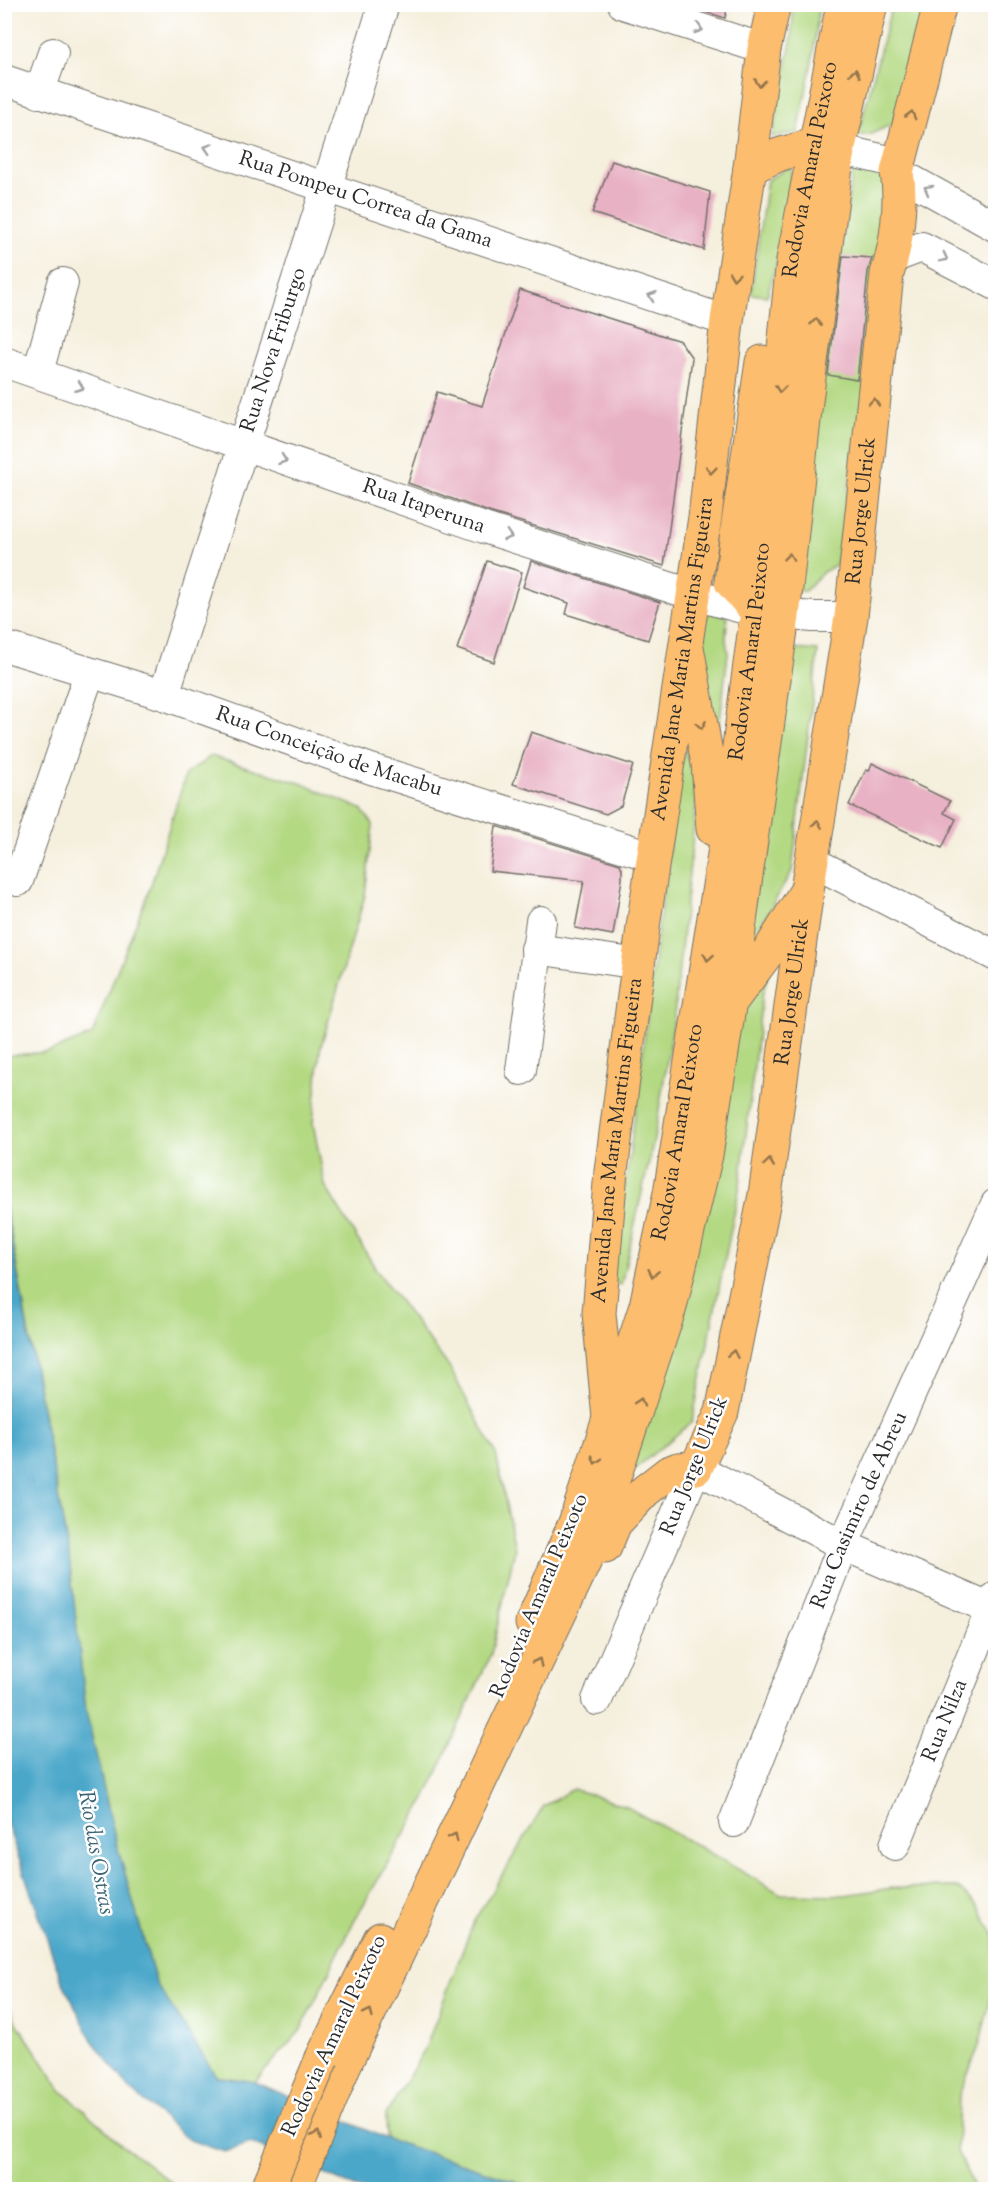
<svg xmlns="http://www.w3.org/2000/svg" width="1000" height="2194" font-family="'Sorts Mill Goudy',serif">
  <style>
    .green { fill: #b4d983; stroke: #708257; stroke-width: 1.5 }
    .water { fill: #4ca7ca; stroke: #3c697a; stroke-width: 1.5 }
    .building { fill: #e8b1c4 }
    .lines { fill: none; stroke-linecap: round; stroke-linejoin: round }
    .minor-casing { stroke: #727069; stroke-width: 32 }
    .major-casing { stroke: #727069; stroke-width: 35 }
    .highway-casing { stroke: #727069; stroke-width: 35 }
    .minor { stroke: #fff; stroke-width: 30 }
    .major { stroke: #fcbd6e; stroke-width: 33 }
    .highway { stroke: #fcbd6e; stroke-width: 33 }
    .highway-bridge-casing { stroke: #727069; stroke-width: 35; stroke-linecap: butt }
    .highway-bridge { stroke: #fcbd6e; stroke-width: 33 }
    .oneway { stroke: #a0a0a0 }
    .oneway2 { stroke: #94744c }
    .labels { text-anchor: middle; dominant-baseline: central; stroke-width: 5; stroke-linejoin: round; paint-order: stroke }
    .street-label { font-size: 21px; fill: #2b2b2b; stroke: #fff }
    .water-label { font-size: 22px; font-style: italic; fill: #3a6373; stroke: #fff }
  </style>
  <rect width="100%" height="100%" fill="#fff"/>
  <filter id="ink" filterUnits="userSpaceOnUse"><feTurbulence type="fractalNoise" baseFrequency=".0167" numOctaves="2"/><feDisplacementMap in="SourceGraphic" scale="12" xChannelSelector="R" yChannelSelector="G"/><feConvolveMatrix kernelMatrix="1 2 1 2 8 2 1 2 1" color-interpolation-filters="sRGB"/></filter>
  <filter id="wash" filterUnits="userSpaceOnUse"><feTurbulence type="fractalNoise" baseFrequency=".008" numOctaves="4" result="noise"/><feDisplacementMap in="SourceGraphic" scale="24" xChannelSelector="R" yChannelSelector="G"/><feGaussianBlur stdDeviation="1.35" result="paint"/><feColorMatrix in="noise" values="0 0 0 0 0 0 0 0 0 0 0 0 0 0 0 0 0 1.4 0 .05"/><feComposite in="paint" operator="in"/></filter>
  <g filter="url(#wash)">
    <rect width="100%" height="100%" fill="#f5efdd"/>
    <!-- green -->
    <g class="green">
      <path d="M793,5H819L813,56L798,132L772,137L792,37Z"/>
      <path d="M892,5H929L893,124L869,135H858Z"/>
      <path d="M855,158L887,172L866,381L836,565L823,572L805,591L790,590L820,373Z"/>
      <path d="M792,165L784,237L767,296L751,294L767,180Z"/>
      <path d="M704,611L727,616L726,640L728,653L719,728L714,751L699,659Z"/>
      <path d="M785,648L818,651L792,871L748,947Z"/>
      <path d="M691,733L696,806L673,1025L654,1139L621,1285L608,1280L628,1167L678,775Z"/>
      <path d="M211,756L303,784L361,809L373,824L365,895L320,1050L313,1123L325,1186L377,1271L449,1367L496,1454L515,1549L491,1654L425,1799L355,1919L300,2031L255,2082L216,2076L156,1983L116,1842L86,1711L69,1556L5,1201L4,1056L49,1052L92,1035L151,885L186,774Z"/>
      <path d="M772,958L762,997L740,1185L692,1422L626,1476L738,1008Z"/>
      <path d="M573,1789L625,1806L703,1849L781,1894L844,1895L893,1888L957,1887L978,1906L995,1938V1981L979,2046L959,2095L957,2151L975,2189H536L503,2177L387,2139L386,2115L425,2049L474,1921L544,1806Z"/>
      <path d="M5,1996L15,2020L61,2090L120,2143L180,2189H5Z"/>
    </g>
    <!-- water -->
    <path class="water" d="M4,1201L69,1556L86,1711L116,1842L156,1983L216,2076L255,2082L387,2139L503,2177L536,2189H360L251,2143L225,2152L189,2140L129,2088L92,2040L61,1979L5,1818Z"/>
    <g id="blocks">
      <!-- building -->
      <g class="building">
        <path d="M681,4H728L725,18Z"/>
        <path d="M612,161L710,192L704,250L592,213Z"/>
        <path d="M843,256L872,258L868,272L857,380L828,375Z"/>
        <path d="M520,290L680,341L692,358L664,566L489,512L408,483L437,392L482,406Z"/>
        <path d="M487,561L522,572L494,662L457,649Z"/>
        <path d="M531,561L660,602L648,640L566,614L569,603L523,587Z"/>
        <path d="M531,732L633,765L621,806L606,814L513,784Z"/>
        <path d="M872,763L950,801L944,813L956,819L942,848L849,805L866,770L869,771Z"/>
        <path d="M496,826L620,864L622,869V879L613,935L575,928L584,881L490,871Z"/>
      </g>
    </g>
  </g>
  <g filter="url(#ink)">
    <use href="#blocks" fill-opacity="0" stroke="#727069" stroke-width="1.5"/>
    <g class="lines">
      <!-- minor casing -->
      <g class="minor-casing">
        <g id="minor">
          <path d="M623,4L764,49"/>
          <path id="s1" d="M4,80L727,321"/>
          <path d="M39,93L53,53"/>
          <path d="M816,144L894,162L897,172L996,227"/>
          <path d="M892,258L922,247L996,285"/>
          <path id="s2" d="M4,362L484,528L694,595L757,612L813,617H851"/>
          <path d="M38,372L63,283"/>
          <path id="s3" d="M4,646L164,695L371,769L654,857"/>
          <path id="s4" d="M164,695C236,465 313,235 384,4"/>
          <path d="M811,861L996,956"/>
          <path d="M18,881L89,674"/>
          <path d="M536,949L639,964"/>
          <path d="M521,1070L541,921"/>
          <path d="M597,1700L696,1468L843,1545L996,1611"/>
          <path id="s5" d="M734,1822L843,1545L996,1204"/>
          <path id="s6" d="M895,1845L996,1597"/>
        </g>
      </g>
      <!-- major casing -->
      <g class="major-casing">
        <g id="major">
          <path id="s7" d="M609,1418L599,1313L611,1171L644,920L705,517L727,321L750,168L764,49L774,4"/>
          <path id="s8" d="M696,1468L722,1412L765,1195L807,890L851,617L887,274C897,244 902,202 897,172L940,4"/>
        </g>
      </g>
      <!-- highway casing -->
      <g class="highway-casing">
        <g id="highway">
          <path d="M750,168L778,155L816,144"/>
          <path d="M757,612L731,582L738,523L762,362"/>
          <path d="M687,647L708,764L713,829"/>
          <path d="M732,1000L771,948L807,890"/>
          <path d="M605,1547L615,1523L645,1491L668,1473L678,1469L696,1468"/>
          <path id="s9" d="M532,1623L575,1523L646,1306L670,1193L727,836L757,612L793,260L843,4"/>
          <path d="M322,2058L380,1939"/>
          <path d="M294,2190L344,2066L590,1550L670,1307L706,1155L730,1001L745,883L783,616L806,401L838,151L871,4"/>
        </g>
      </g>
      <!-- minor -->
      <use href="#minor" class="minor"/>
      <!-- major -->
      <use href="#major" class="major"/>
      <!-- highway -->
      <use href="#highway" class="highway"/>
      <!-- highway-bridge casing -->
      <g class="highway-bridge-casing">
        <path id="highway-bridge" d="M267,2190L322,2058"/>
      </g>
      <!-- highway-bridge -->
      <use href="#highway-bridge" class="highway-bridge"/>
    </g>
    <!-- one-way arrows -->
    <defs><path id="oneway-chevron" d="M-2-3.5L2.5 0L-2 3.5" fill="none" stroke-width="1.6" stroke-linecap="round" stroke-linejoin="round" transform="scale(1.5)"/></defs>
    <g class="oneway">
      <use href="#oneway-chevron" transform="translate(699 29) rotate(18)"/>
      <use href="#oneway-chevron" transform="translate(208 148) rotate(-162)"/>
      <use href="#oneway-chevron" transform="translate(928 189) rotate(-151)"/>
      <use href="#oneway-chevron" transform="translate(944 258) rotate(27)"/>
      <use href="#oneway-chevron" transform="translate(652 296) rotate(-161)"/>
      <use href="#oneway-chevron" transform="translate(80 387) rotate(20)"/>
      <use href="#oneway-chevron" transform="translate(283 460) rotate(19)"/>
      <use href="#oneway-chevron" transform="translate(508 536) rotate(18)"/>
    </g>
    <g class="oneway2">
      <use href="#oneway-chevron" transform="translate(855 73) rotate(-77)"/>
      <use href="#oneway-chevron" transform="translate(760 83) rotate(97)"/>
      <use href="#oneway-chevron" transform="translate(911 115) rotate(-75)"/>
      <use href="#oneway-chevron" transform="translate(734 276) rotate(98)"/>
      <use href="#oneway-chevron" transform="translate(816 322) rotate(-83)"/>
      <use href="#oneway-chevron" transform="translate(780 389) rotate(96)"/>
      <use href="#oneway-chevron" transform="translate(874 402) rotate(-84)"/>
      <use href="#oneway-chevron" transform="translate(711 470) rotate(96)"/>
      <use href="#oneway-chevron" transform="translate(789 557) rotate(-84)"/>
      <use href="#oneway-chevron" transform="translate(701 725) rotate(80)"/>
      <use href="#oneway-chevron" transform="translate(817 824) rotate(-81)"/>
      <use href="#oneway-chevron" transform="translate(708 957) rotate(99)"/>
      <use href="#oneway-chevron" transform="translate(769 1163) rotate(-82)"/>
      <use href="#oneway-chevron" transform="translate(653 1273) rotate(102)"/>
      <use href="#oneway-chevron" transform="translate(733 1354) rotate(-79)"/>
      <use href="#oneway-chevron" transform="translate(640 1402) rotate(-72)"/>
      <use href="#oneway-chevron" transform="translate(596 1460) rotate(108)"/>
      <use href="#oneway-chevron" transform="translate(538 1662) rotate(-64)"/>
      <use href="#oneway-chevron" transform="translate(454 1837) rotate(-64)"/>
      <use href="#oneway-chevron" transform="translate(369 2013) rotate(-64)"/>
      <use href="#oneway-chevron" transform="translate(317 2135) rotate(-68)"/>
    </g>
  </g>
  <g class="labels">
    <!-- street labels -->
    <g class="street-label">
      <text stroke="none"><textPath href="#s9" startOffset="1486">Rodovia Amaral Peixoto</textPath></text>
      <text stroke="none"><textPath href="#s1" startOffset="381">Rua Pompeu Correa da Gama</textPath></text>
      <text stroke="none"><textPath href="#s4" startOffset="362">Rua Nova Friburgo</textPath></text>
      <text stroke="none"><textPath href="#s2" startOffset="444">Rua Itaperuna</textPath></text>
      <text stroke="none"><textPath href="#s8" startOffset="974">Rua Jorge Ulrick</textPath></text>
      <text stroke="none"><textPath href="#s9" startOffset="1000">Rodovia Amaral Peixoto</textPath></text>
      <text stroke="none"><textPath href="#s7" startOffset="765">Avenida Jane Maria Martins Figueira</textPath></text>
      <text stroke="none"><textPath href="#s3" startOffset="342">Rua Conceição de Macabu</textPath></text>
      <text stroke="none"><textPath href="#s8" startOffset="488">Rua Jorge Ulrick</textPath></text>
      <text stroke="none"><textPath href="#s9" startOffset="514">Rodovia Amaral Peixoto</textPath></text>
      <text stroke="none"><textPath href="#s7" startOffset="279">Avenida Jane Maria Martins Figueira</textPath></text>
      <text transform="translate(695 1466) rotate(-68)">Rua Jorge Ulrick</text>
      <text stroke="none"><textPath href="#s5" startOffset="336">Rua Casimiro de Abreu</textPath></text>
      <text transform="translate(540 1596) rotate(-67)">Rodovia Amaral Peixoto</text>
      <text stroke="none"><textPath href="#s6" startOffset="134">Rua Nilza</textPath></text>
      <text transform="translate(335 2036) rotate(-65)">Rodovia Amaral Peixoto</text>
    </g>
    <!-- water labels -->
    <g class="water-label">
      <text transform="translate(95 1853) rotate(80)">Rio das Ostras</text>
    </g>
  </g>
  <!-- margin -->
  <rect width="1000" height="2194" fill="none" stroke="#fff" stroke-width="24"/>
</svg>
